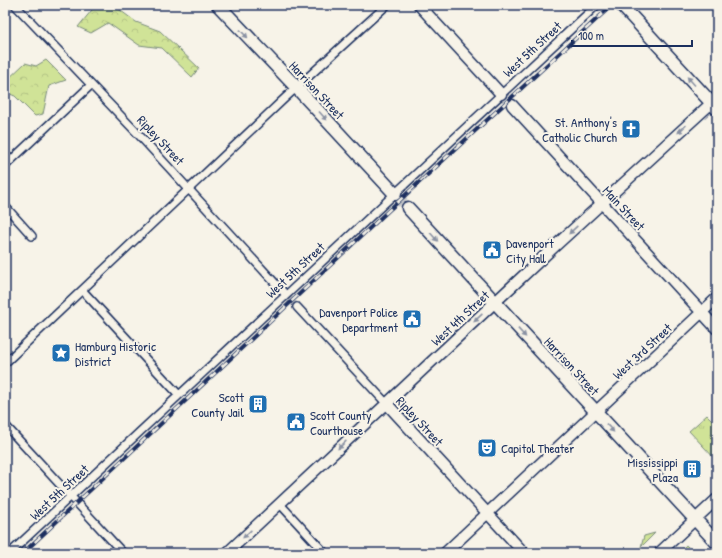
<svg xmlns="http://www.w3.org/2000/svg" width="722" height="558" font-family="'Patrick Hand',sans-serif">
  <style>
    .forest { fill: url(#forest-crowns); stroke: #76897a }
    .park { fill: url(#park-tufts); stroke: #76897a }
    .garden { fill: #d0e397; stroke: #76897a }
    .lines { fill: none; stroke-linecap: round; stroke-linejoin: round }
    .street-tunnel { stroke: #cbcccc; stroke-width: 7; stroke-dasharray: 7 3.5; stroke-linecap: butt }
    .secondary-tunnel { stroke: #cbcccc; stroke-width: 10; stroke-dasharray: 10 5; stroke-linecap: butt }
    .highway-tunnel { stroke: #cbcccc; stroke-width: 12; stroke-dasharray: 12 6; stroke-linecap: butt }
    .street-casing { stroke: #1b2f5e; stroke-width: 10 }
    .secondary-casing { stroke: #1b2f5e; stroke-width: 13 }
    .highway-casing { stroke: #1b2f5e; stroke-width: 15 }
    .street { stroke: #f7f3e8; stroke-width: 7 }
    .secondary { stroke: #f7f3e8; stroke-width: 10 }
    .highway { stroke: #f7f3e8; stroke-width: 12 }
    .rail-casing { stroke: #1b2f5e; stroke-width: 4 }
    .rail { stroke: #f7f3e8; stroke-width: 2.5; stroke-dasharray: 8; stroke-linecap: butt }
    .oneway { fill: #8991a3 }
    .labels { text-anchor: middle; stroke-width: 4; stroke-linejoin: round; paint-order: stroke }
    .street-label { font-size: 13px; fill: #1b2f5e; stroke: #f7f3e8 }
    .poi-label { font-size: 13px; fill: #1b2f5e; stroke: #f7f3e8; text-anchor: end }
  </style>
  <defs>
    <pattern id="forest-crowns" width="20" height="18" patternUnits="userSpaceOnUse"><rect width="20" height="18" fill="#d0e397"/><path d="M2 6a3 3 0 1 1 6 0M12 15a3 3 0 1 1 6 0" fill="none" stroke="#b2c385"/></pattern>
    <pattern id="park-tufts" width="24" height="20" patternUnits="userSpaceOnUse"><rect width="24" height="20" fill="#d0e397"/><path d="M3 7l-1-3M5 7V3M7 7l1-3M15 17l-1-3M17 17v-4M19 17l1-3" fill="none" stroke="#b2c385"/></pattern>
  </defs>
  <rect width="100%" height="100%" fill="#f7f3e8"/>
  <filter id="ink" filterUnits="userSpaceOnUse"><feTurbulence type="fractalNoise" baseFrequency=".025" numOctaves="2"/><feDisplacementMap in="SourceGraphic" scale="8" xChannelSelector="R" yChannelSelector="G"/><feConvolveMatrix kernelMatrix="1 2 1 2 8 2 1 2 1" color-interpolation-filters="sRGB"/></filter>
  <g filter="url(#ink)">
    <path class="forest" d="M96,5H113L136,22L160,31L199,68L192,77L162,48L139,45L108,23L91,33L78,27Z
      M46,60L66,80L49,86L43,114L35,116L15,96L5,92V82L25,63L36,66Z"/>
    <path class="park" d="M707,415L717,425V461L689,431Z"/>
    <path class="garden" d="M655,533L641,547L644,536Z
      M686,545L694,553H678Z"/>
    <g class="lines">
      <path class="street-tunnel" d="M286,295L297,307"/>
      <path class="secondary-tunnel" d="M501,94L512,105"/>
      <path class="highway-tunnel" d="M395,194L408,208"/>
      <defs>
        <path id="street" d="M15,5L139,135L286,295
          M5,166L91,85
          M5,206L32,236
          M83,291L179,395
          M297,307L387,404
          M5,363L285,98L387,5
          M5,425L123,553
          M280,504L325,553
          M10,553L597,5"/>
        <path id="secondary" d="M419,5L501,94
          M512,105L717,329
          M387,404L524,553
          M227,553L554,247L717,98
          M445,553L717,298
          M659,553L717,499"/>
        <path id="highway" d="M218,5L297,88L395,194
          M624,8L717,109
          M408,208L717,543"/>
      </defs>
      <use href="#street" class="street-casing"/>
      <use href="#secondary" class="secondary-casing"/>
      <use href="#highway" class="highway-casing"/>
      <use href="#street" class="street"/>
      <use href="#secondary" class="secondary"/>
      <use href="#highway" class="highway"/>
      <defs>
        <path id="rail" d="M23,553L388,211L612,5"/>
      </defs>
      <use href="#rail" class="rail-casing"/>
      <use href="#rail" class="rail"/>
    </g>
    <defs><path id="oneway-solid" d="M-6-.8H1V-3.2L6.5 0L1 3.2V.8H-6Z"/></defs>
    <g class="oneway">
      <use href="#oneway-solid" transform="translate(244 34) rotate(47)"/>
      <use href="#oneway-solid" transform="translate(691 81) rotate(-132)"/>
      <use href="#oneway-solid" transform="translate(323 116) rotate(48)"/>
      <use href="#oneway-solid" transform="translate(682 129) rotate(137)"/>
      <use href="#oneway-solid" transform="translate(573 230) rotate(137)"/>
      <use href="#oneway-solid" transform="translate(434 237) rotate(48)"/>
      <use href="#oneway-solid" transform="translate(478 318) rotate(137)"/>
      <use href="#oneway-solid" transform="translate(522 333) rotate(47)"/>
      <use href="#oneway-solid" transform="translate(610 428) rotate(47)"/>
      <use href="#oneway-solid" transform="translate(342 445) rotate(137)"/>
      <use href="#oneway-solid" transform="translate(247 534) rotate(137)"/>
    </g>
  </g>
  <defs>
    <symbol id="church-square" viewBox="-11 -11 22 22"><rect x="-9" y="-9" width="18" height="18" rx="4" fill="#1f6fb2" stroke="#f7f3e8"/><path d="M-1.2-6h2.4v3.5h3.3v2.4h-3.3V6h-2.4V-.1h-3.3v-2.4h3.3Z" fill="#fff"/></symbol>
    <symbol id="civic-square" viewBox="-11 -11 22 22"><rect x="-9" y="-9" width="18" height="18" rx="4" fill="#1f6fb2" stroke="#f7f3e8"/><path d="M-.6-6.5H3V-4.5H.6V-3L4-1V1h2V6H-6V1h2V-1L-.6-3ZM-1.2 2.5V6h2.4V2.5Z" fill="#fff"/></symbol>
    <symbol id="sight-square" viewBox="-11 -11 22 22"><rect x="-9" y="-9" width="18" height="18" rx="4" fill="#1f6fb2" stroke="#f7f3e8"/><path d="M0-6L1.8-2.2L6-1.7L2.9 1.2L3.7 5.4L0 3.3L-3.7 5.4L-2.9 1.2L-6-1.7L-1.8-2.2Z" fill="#fff"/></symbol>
    <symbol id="building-square" viewBox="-11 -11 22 22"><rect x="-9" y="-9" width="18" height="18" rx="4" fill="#1f6fb2" stroke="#f7f3e8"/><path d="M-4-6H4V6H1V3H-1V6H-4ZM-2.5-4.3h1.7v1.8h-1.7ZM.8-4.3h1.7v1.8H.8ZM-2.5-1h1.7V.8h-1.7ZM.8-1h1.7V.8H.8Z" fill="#fff"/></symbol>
    <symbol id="theatre-square" viewBox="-11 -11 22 22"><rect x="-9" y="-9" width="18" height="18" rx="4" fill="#1f6fb2" stroke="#f7f3e8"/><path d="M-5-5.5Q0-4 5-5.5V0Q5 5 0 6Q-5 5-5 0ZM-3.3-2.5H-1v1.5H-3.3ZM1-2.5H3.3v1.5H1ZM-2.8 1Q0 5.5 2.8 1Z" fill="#fff"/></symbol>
  </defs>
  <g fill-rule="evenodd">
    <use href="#church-square" x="620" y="118" width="22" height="22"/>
    <use href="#civic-square" x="481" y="239" width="22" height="22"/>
    <use href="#civic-square" x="401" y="308" width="22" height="22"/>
    <use href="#sight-square" x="50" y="342" width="22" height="22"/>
    <use href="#building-square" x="247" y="393" width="22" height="22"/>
    <use href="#civic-square" x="285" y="411" width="22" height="22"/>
    <use href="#theatre-square" x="476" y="437" width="22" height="22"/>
    <use href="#building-square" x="681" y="458" width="22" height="22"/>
  </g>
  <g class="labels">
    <g class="street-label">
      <text transform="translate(532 49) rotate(-43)" y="5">West 5th Street</text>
      <text transform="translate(317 90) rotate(47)" y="5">Harrison Street</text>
      <text transform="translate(161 140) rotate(47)" y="5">Ripley Street</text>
      <text transform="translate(624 208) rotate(47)" y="5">Main Street</text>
      <text transform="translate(295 270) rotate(-43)" y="5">West 5th Street</text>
      <text transform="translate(460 318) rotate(-43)" y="5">West 4th Street</text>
      <text transform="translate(642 351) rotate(-43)" y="5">West 3rd Street</text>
      <text transform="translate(572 366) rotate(47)" y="5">Harrison Street</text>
      <text transform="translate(420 421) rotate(47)" y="5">Ripley Street</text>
      <text transform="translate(59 492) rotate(-43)" y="5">West 5th Street</text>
    </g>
    <g class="poi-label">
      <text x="617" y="127">St. Anthony's<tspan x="617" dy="15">Catholic Church</tspan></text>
      <text x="506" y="248" text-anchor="start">Davenport<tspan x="506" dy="15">City Hall</tspan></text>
      <text x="398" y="317">Davenport Police<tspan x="398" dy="15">Department</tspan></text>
      <text x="75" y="351" text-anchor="start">Hamburg Historic<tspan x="75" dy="15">District</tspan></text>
      <text x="244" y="402">Scott<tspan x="244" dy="15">County Jail</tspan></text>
      <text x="310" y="420" text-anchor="start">Scott County<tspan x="310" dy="15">Courthouse</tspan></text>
      <text x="501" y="453" text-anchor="start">Capitol Theater</text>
      <text x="678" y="467">Mississippi<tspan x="678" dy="15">Plaza</tspan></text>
    </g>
  </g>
  <rect width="722" height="558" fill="none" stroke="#f7f3e8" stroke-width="20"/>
  <rect x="10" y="10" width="702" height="538" fill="none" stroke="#1b2f5e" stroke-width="1.5" filter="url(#ink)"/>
  <path d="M572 40v6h120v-6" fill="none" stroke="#1b2f5e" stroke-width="2"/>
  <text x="578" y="40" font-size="12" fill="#1b2f5e" stroke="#f7f3e8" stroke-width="3" paint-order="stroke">100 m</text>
</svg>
